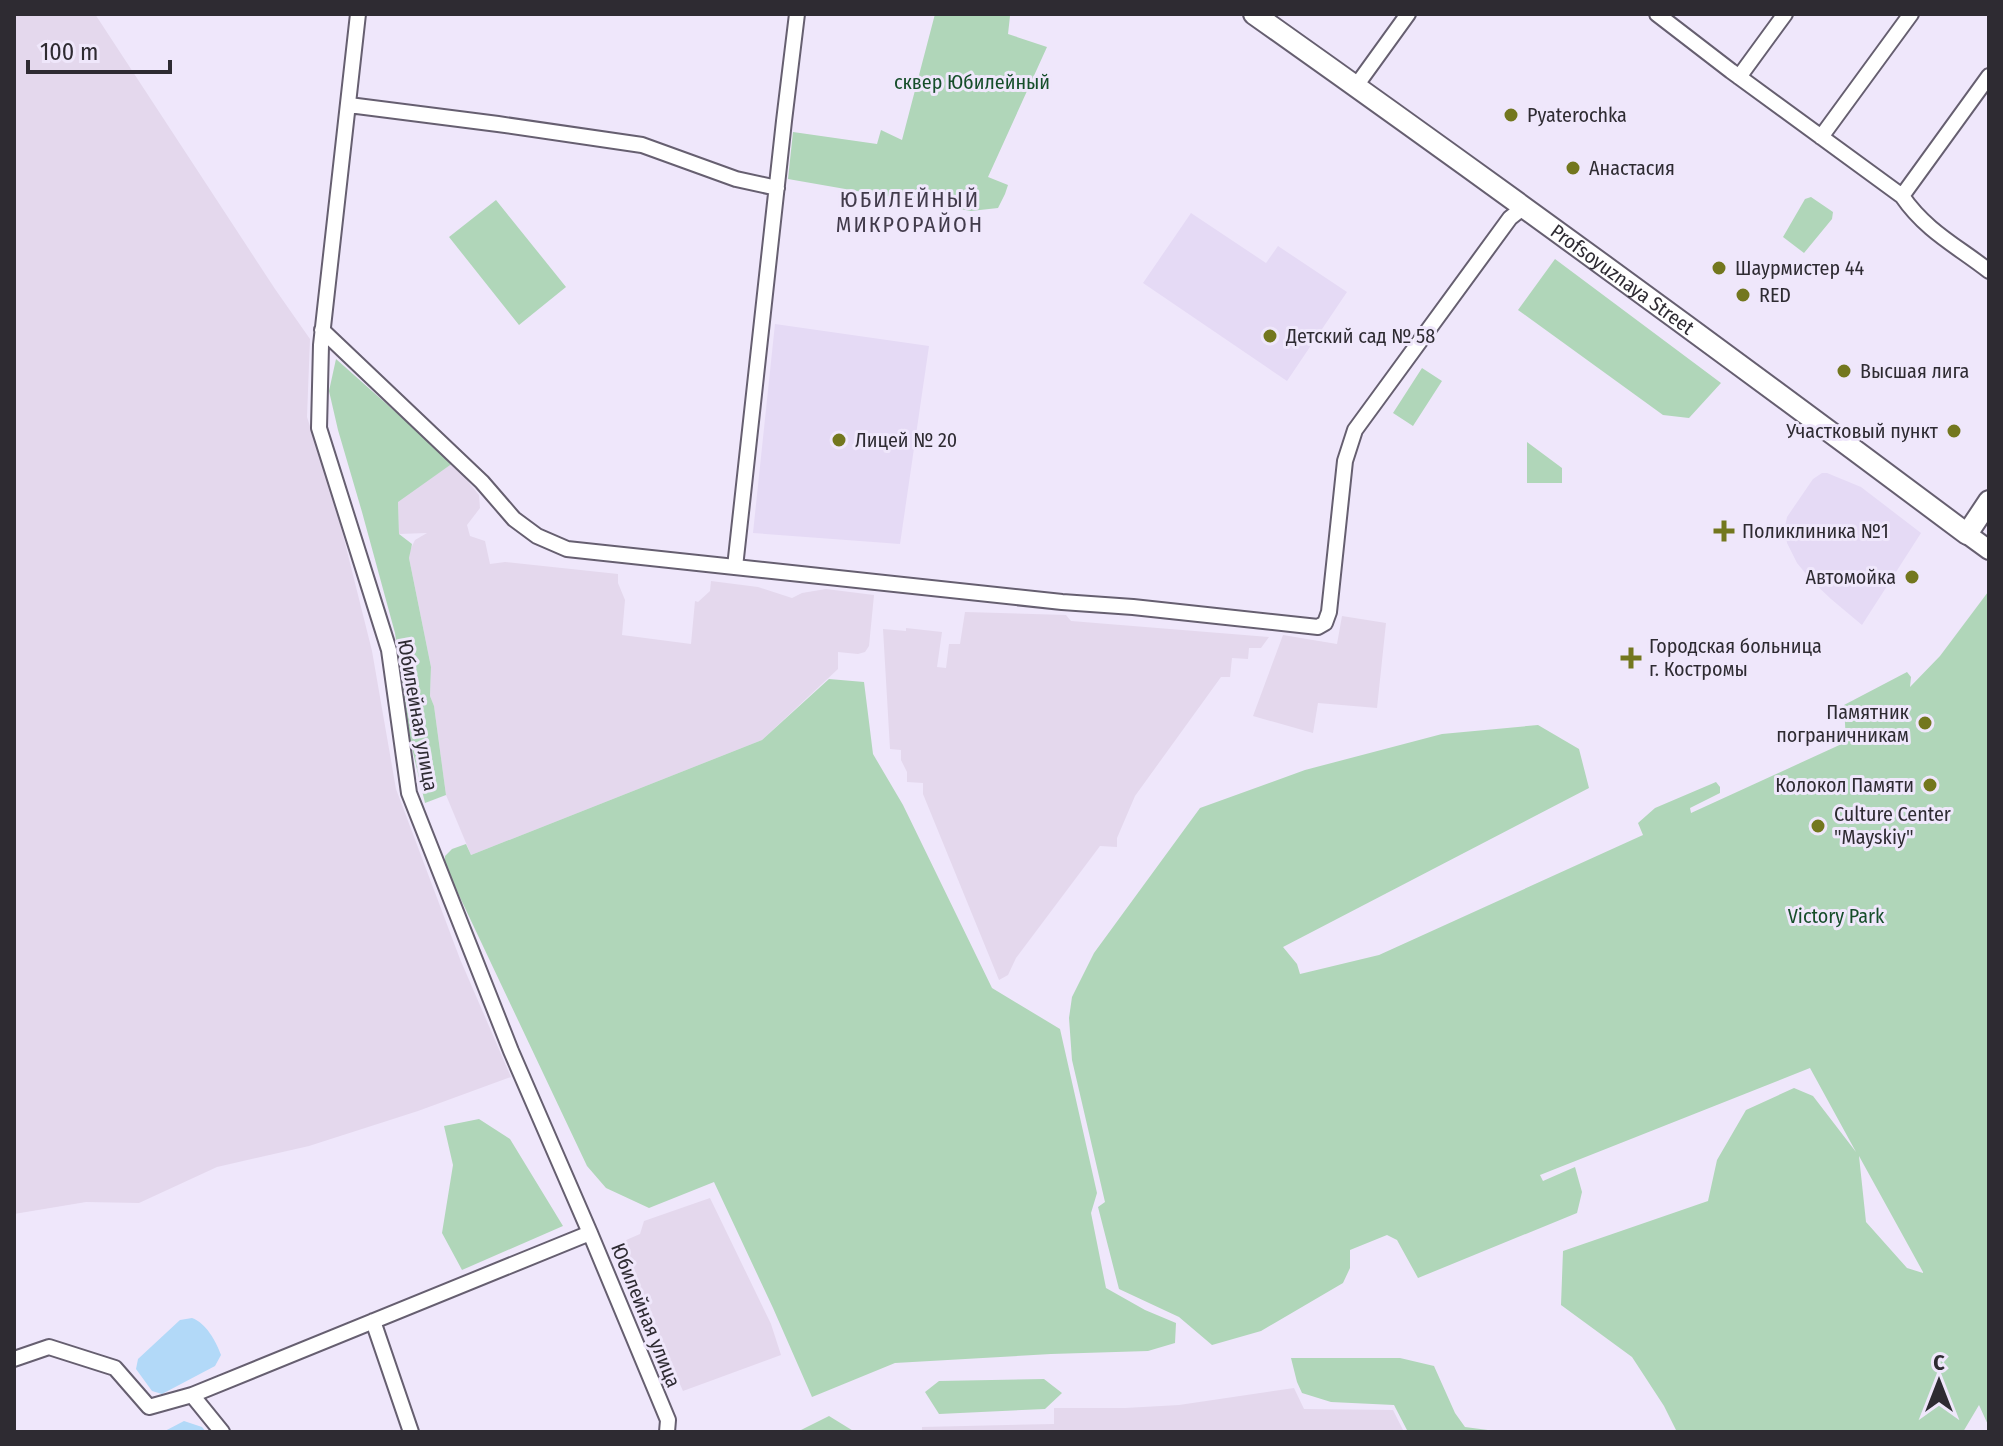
<svg xmlns="http://www.w3.org/2000/svg" width="2003" height="1446" font-family="'Fira Sans Condensed',sans-serif">
  <style>
    .built { fill: #e5daf5 }
    .industrial { fill: #e4d8ed }
    .green { fill: #b0d6b9; fill-rule: evenodd }
    .water { fill: #b2d9f8 }
    .lines { fill: none; stroke-linecap: round; stroke-linejoin: round }
    .minor-casing { stroke: #665f70; stroke-width: 18 }
    .major-casing { stroke: #665f70; stroke-width: 22 }
    .highway-casing { stroke: #665f70; stroke-width: 24 }
    .minor { stroke: #fff; stroke-width: 14 }
    .major { stroke: #fff; stroke-width: 18 }
    .highway { stroke: #fff; stroke-width: 20 }
    .poi-dot { fill: #73771e; stroke: #efe7fb; stroke-width: 3 }
    .labels { text-anchor: middle; stroke-width: 6; stroke-linejoin: round; paint-order: stroke }
    .park-label { font-size: 20px; fill: #164e2a; stroke: #efe7fb }
    .poi-label { font-size: 20px; fill: #2e2b32; stroke: #efe7fb; text-anchor: start }
    .street-label { font-size: 20px; fill: #2e2b32; stroke: #efe7fb }
    .neighbourhood-label { font-size: 22px; letter-spacing: 2px; fill: #423b4b; stroke: #efe7fb }
  </style>
  <rect width="100%" height="100%" fill="#efe7fb"/>
  <path class="built" d="M1191,213L1266,263L1278,246L1347,292L1287,381L1143,283Z
    M775,324L929,346L900,544L753,533Z
    M1822,473H1827L1861,487L1921,533L1862,625L1831,599L1811,580L1797,563L1787,543L1785,527L1787,517L1813,479Z"/>
  <path class="industrial" d="M14,14H95L275,289L310,339L307,417L334,499L372,651L396,789L460,959L511,1077L418,1111L309,1146L217,1167L139,1203L86,1202L14,1214Z
    M453,463L479,495L480,508L467,525L470,536L485,541L490,564L505,562L618,574V583L625,600L622,635L691,644L695,601L698,602L710,591L711,581L758,587L792,598L802,593L826,589L874,595L869,646L865,652L858,654L838,652V669L762,740L471,855L446,795L434,706L430,696L431,667L409,558L410,550L415,540L427,533L399,534L398,501Z
    M965,612L1066,615L1071,621L1269,637L1261,648H1249L1248,659L1232,658L1230,677H1221L1135,796L1117,838V847L1100,846L1016,958L1008,975L999,980L923,794V783L907,782V772L901,760V750L890,749L883,629L906,631V628L942,632L937,667L946,668L949,644H960Z
    M1342,616L1386,623L1377,708L1318,703L1313,733L1253,716L1283,635L1337,644Z
    M710,1198L771,1324L781,1355L683,1391L617,1244L640,1234L644,1221Z
    M1294,1388L1304,1409L1393,1410L1404,1432H922V1427L1054,1424V1408H1125L1179,1405Z"/>
  <path class="green" d="M935,14H1003L1010,16L1008,34L1047,47L988,177L1008,185L1005,194L998,208L971,211L788,179L793,132L877,144L881,130L902,140Z
    M1811,197L1833,212L1832,219L1804,253L1783,237L1805,199Z
    M496,200L566,287L519,325L449,237Z
    M1555,259L1721,383L1689,418L1663,415L1518,310Z
    M336,359L453,463L398,502L399,534L412,544L409,558L431,667L430,696L434,706L446,795L425,803L410,740L395,633L362,512L338,430L329,391Z
    M1422,368L1442,381L1413,426L1393,413Z
    M1527,442L1562,468V483H1527Z
    M1988,592L1989,1427L1979,1405L1963,1432H1682L1676,1430L1664,1406L1632,1357L1561,1305L1563,1251L1708,1201L1717,1160L1746,1110L1794,1088L1813,1096L1856,1152L1810,1068L1540,1175L1543,1181L1575,1167L1582,1192L1577,1213L1418,1278L1397,1240L1387,1235L1350,1250V1268L1343,1283L1261,1331L1212,1345L1179,1317L1119,1289L1098,1207L1105,1202L1072,1060L1069,1018L1072,997L1094,953L1200,808L1305,770L1442,734L1538,725L1579,749L1589,788L1283,947L1297,964L1300,974L1379,955L1643,835L1638,823L1655,808L1716,782L1720,787V793L1690,808L1691,813L1846,742L1844,705L1907,672L1911,677L1910,687L1940,656ZM1859,1156L1923,1272V1273L1907,1268L1866,1222Z
    M829,679L864,682L873,754L903,805L992,988L1060,1029L1097,1193L1091,1213L1106,1288L1145,1310L1176,1323L1175,1343L1148,1351L1051,1354L895,1363L812,1397L773,1308L714,1182L649,1208L606,1188L587,1166L448,872L445,863V856L452,849L466,844L471,855L762,740Z
    M479,1119L510,1139L563,1226L462,1270L442,1233L453,1165L444,1126Z
    M1291,1358H1400L1434,1366L1455,1413L1465,1427L1503,1432H1408L1394,1405L1331,1402L1302,1393L1297,1382Z
    M1044,1379L1062,1393L1045,1409L939,1414L925,1392L939,1381Z
    M829,1416L855,1432H797Z"/>
  <path class="water" d="M192,1318C206,1323 216,1341 221,1355L215,1366L162,1394L152,1391L136,1369L138,1359L180,1320Z
    M184,1421L202,1427L206,1432H163Z"/>
  <g class="lines">
    <defs>
      <path id="minor" d="M358,14L321,345L319,428L389,650L409,793L511,1051L590,1233L668,1420L667,1432
        M1657,14L1731,71L1902,196C1926,231 1957,246 1989,271
        M1739,77L1785,14
        M1356,86L1408,14
        M349,105L498,124L642,145L736,179L777,188
        M1821,137L1911,14
        M1902,196L1989,76
        M322,330L482,482L514,519L537,536L567,549L1062,602L1133,607L1318,627L1325,623L1329,612L1345,461L1355,430L1510,218L1524,207
        M735,567L784,121L797,14
        M373,1321L411,1432
        M14,1359L49,1347L115,1368L149,1407L192,1395L590,1233
        M192,1395L222,1432"/>
      <path id="major" d="M1967,534L1989,550"/>
      <g id="highway">
        <path id="s1" d="M1254,14C1494,184 1732,358 1967,534L1989,501"/>
      </g>
    </defs>
    <use href="#minor" class="minor-casing"/>
    <use href="#major" class="major-casing"/>
    <use href="#highway" class="highway-casing"/>
    <use href="#minor" class="minor"/>
    <use href="#major" class="major"/>
    <use href="#highway" class="highway"/>
  </g>
  <g class="poi-dot">
    <circle cx="1511" cy="115" r="8"/>
    <circle cx="1573" cy="168" r="8"/>
    <circle cx="1719" cy="268" r="8"/>
    <circle cx="1743" cy="295" r="8"/>
    <circle cx="1270" cy="336" r="8"/>
    <circle cx="1844" cy="371" r="8"/>
    <circle cx="1954" cy="431" r="8"/>
    <circle cx="839" cy="440" r="8"/>
    <path d="M1720 519h8v8h8v8h-8v8h-8v-8h-8v-8h8z"/>
    <circle cx="1912" cy="577" r="8"/>
    <path d="M1627 646h8v8h8v8h-8v8h-8v-8h-8v-8h8z"/>
    <circle cx="1925" cy="723" r="8"/>
    <circle cx="1930" cy="785" r="8"/>
    <circle cx="1818" cy="826" r="8"/>
  </g>
  <g class="labels">
    <g class="park-label">
      <text x="972" y="89">сквер Юбилейный</text>
      <text x="1836" y="923">Victory Park</text>
    </g>
    <g class="poi-label">
      <text x="1527" y="122">Pyaterochka</text>
      <text x="1589" y="175">Анастасия</text>
      <text x="1735" y="275">Шаурмистер 44</text>
      <text x="1759" y="302">RED</text>
      <text x="1286" y="343">Детский сад № 58</text>
      <text x="1860" y="378">Высшая лига</text>
      <text x="1938" y="438" text-anchor="end">Участковый пункт</text>
      <text x="855" y="447">Лицей № 20</text>
      <text x="1742" y="538">Поликлиника №1</text>
      <text x="1896" y="584" text-anchor="end">Автомойка</text>
      <text x="1649" y="653">Городская больница<tspan x="1649" dy="23">г. Костромы</tspan></text>
      <text x="1909" y="719" text-anchor="end">Памятник<tspan x="1909" dy="23">пограничникам</tspan></text>
      <text x="1914" y="792" text-anchor="end">Колокол Памяти</text>
      <text x="1834" y="821">Culture Center<tspan x="1834" dy="23">"Mayskiy"</tspan></text>
    </g>
    <g class="street-label">
      <text dy="7" stroke="none"><textPath href="#s1" startOffset="454">Profsoyuznaya Street</textPath></text>
      <text transform="translate(418 715) rotate(80)" y="7">Юбилейная улица</text>
      <text transform="translate(646 1315) rotate(68)" y="7">Юбилейная улица</text>
    </g>
    <g class="neighbourhood-label">
      <text x="910" y="207">ЮБИЛЕЙНЫЙ<tspan x="910" dy="25">МИКРОРАЙОН</tspan></text>
    </g>
  </g>
  <rect width="2003" height="1446" fill="none" stroke="#2e2b32" stroke-width="32"/>
  <g transform="translate(1939 1382)" stroke="#efe7fb" stroke-width="6" paint-order="stroke">
  <path d="M0-6L14 30L0 20L-14 30Z" fill="#2e2b32"/>
  <text y="-12" font-size="22" font-weight="bold" text-anchor="middle" fill="#2e2b32">С</text>
  </g>
  <path d="M28 60v12h142v-12" fill="none" stroke="#2e2b32" stroke-width="4"/>
  <text x="40" y="60" font-size="24" fill="#2e2b32" stroke="#efe7fb" stroke-width="6" paint-order="stroke">100 m</text>
</svg>
